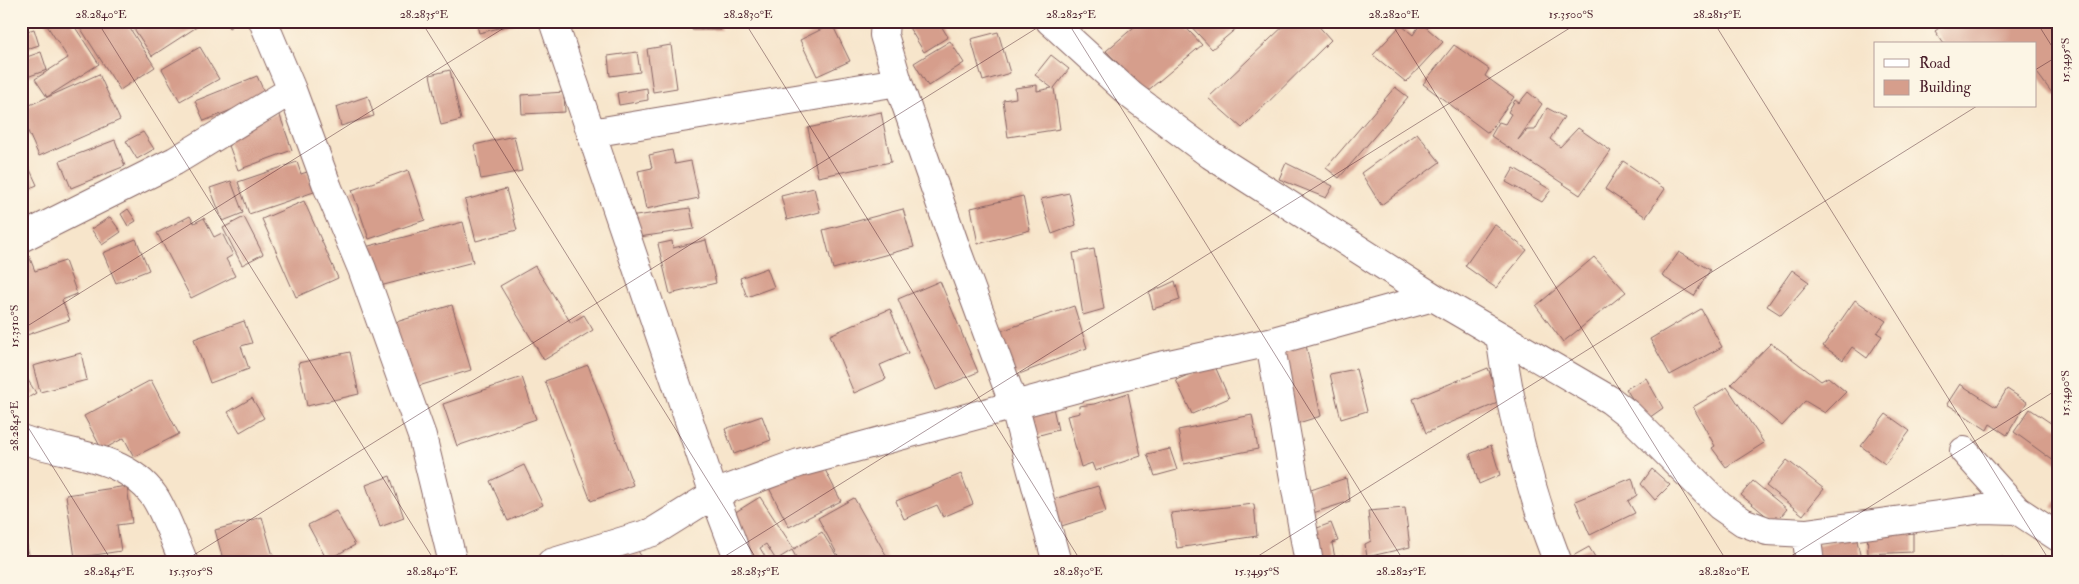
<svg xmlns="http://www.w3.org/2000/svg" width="2079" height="584" font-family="'IM FELL Double Pica',serif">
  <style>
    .building { fill: #d69e8c }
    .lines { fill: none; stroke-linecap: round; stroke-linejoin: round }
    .minor-casing { stroke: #876463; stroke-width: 30 }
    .minor { stroke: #fff; stroke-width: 28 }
    .ticks { fill: none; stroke: #4a1f2b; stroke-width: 1; stroke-opacity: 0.45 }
    .neatline { fill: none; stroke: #4a1f2b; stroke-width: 2 }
    .ticks-label { font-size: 12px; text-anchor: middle; fill: #4a1f2b }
  </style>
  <rect width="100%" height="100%" fill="#fcf5e5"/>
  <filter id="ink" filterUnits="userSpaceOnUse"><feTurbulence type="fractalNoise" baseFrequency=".02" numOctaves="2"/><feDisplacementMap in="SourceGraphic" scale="10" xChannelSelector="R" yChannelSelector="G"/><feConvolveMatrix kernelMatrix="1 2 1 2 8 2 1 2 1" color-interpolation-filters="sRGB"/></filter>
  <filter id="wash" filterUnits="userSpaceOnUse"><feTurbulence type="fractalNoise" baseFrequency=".0096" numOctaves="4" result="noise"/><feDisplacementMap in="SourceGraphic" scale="20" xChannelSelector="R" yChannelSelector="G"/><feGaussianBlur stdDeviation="1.12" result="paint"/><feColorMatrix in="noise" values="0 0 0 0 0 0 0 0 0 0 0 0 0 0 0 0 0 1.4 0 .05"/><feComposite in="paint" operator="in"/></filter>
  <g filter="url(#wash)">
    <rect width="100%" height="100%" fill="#f7e5cb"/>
    <g id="blocks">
      <path class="building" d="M44,21H71L99,64L47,97L35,79L68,58Z
        M76,21H125L155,67L120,90Z
        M129,21H206L152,56Z
        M224,21H240L229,28Z
        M476,21H514L515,24L479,33Z
        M692,21H721V30H692Z
        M749,21H772V22L750,27Z
        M905,21H938L948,37L924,52Z
        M1141,21H1180L1202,45L1146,92L1106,51Z
        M1186,21H1245L1212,49Z
        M1289,21H1314L1331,40L1242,128L1208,98Z
        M1949,21H2058V95L2055,97L2035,70V44H1944L1935,31Z
        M1421,23L1443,42L1406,82L1373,55L1401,25L1413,35Z
        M832,24L850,61L817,76L800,40Z
        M34,29L39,45L21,51V33Z
        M998,32L1010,73L983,81L971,39Z
        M950,41L964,63L928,86L914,63Z
        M671,45L677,88L653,92L647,49Z
        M1454,45L1489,69L1485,76L1514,97L1488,133L1423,84Z
        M200,47L219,79L180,101L162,69Z
        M41,52L47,70L21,79V59Z
        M637,52L640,72L610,76L608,56Z
        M1051,55L1069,69L1054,88L1060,129L1008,137L1003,100L1016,98L1015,88L1037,85V91L1052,88L1035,75Z
        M450,70L461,120L441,125L430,75Z
        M99,74L120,120L39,156L21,116V109Z
        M257,76L266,96L204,121L195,101Z
        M1395,87L1408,97L1339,178L1326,168Z
        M647,88L648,100L619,105L617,93Z
        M564,92L565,112L522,114L521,95Z
        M1528,92L1542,104L1518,140L1527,130H1535L1547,108L1564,117L1550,139L1560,147L1578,128L1611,151L1580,195L1491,136L1499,122L1505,124L1511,114L1508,112L1515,100L1519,103Z
        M368,96L374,116L341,126L336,107Z
        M881,112L891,162L818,177L808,128Z
        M279,113L292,150L238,170L224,132Z
        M143,132L154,149L137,159L126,141Z
        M1417,133L1440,162L1381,205L1361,173Z
        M514,136L522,171L481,179L474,145Z
        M115,140L125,166L71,188L60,161Z
        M21,150L37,185L21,192Z
        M672,150L675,164L691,161L699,198L646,209L638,171L652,168L649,155Z
        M1623,161L1665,189L1646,217L1605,189Z
        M297,162L301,174L307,172L314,192L249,214L238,182Z
        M1286,163L1333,186L1326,198L1279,179Z
        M1514,168L1551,190L1542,202L1506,182Z
        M408,170L425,220L369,239L352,190Z
        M231,181L243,213L223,221L210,188Z
        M814,188L820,212L787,220L781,196Z
        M506,189L517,230L476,241L465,200Z
        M1069,193L1076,225L1052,234L1041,199Z
        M1023,196L1030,230L978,244L971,208Z
        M304,201L338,278L296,297L262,219Z
        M690,208L694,229L632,238L629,217Z
        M128,209L136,221L128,226L121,214Z
        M903,209L914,247L833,269L823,230Z
        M190,216L194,223L204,218L214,237L222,233L233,255L226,259L235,276L191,298L157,233Z
        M110,217L121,232L102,245L91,229Z
        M244,217L263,254L242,265L223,228Z
        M463,222L473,262L376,287L365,247Z
        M1494,224L1527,250L1496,288L1465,266Z
        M136,239L149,270L116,283L103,253Z
        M706,240L716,283L670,294L658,244L672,241L673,248Z
        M1094,249L1104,309L1083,315L1073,253Z
        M1679,252L1710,270L1694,296L1662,276Z
        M29,256L35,271L65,261L77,294L62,300L70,320L21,337V259Z
        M1594,257L1626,292L1563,342L1536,306Z
        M535,266L571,323L584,315L593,330L544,360L500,286Z
        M767,268L774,287L747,297L740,278Z
        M1792,270L1809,282L1781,315L1767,306Z
        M940,281L978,372L936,390L898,299Z
        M1175,281L1180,300L1153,309L1149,293Z
        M1855,300L1886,321L1877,333L1882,336L1867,358L1852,347L1843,360L1823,346Z
        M452,305L471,370L412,388L393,323Z
        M1074,306L1087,348L1006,379L992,334Z
        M890,309L908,353L880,365L886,379L854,393L830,335Z
        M1701,309L1722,347L1670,375L1650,339Z
        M244,321L252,343L241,346L249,369L210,383L194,339Z
        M1771,343L1821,381L1828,377L1846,392L1825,413L1805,401L1782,426L1731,384Z
        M1306,345L1321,416L1295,424L1280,352Z
        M350,352L359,394L307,406L298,363Z
        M81,353L87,380L40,392L33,366Z
        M1214,364L1229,398L1192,414L1176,380Z
        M588,365L633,485L591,501L545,381Z
        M1488,368L1500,402L1426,433L1413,399Z
        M21,369L36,393L21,402Z
        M1356,369L1367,411L1341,419L1330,374Z
        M522,377L536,419L457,446L443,404Z
        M1646,378L1663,408L1646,420L1626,389Z
        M151,380L179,434L134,457L124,438L102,450L84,416Z
        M1960,384L1996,407L2007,389L2027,402L2007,435L1990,424L1987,430L1947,404Z
        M1727,387L1764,443L1726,467L1712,448L1715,446L1693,407Z
        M1128,393L1141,456L1095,471L1092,463L1081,467L1067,416L1080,413L1079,406L1094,404Z
        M252,398L264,418L240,432L228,412Z
        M1052,403L1058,430L1036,436L1029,410Z
        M2030,409L2058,428V464L2014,432Z
        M1886,414L1910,431L1885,464L1861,446Z
        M1252,415L1258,449L1184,464L1178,430Z
        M762,416L771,440L734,454L725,429Z
        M1491,445L1500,475L1479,484L1470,454Z
        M1170,449L1177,470L1155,476L1147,454Z
        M820,460L841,501L789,527L768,486Z
        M1787,460L1824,489L1803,515L1766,486Z
        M524,465L543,505L508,521L490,481Z
        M1652,469L1670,485L1655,500L1641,484Z
        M961,474L973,504L943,517L937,505L904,519L896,501Z
        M390,476L404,518L380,527L366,485Z
        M1346,478L1350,501L1313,513L1308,491Z
        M1632,478L1637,495L1628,501L1635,513L1590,535L1575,501Z
        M1753,481L1787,509L1775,523L1741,495Z
        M127,486L132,523L117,525L121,551L75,558L66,495Z
        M1098,486L1106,512L1052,529L1044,502Z
        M760,497L794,549L822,532L841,563H799L792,550L776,560L766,544L760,548L769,563H747L721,521Z
        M854,498L890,562L888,563H842L818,518Z
        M2058,498V511L2052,507Z
        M1254,504L1257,536L1177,548L1171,513Z
        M1405,508L1410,547L1367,557L1365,544L1371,541L1368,511Z
        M336,511L355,545L327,560L308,525Z
        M262,517L275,563H224L215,530Z
        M1331,523L1338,541L1332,543L1335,558L1343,555L1344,563H1317L1309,531Z
        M21,524H22L31,563H21Z
        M1913,525V552L1868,554L1867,527Z
        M1856,536L1861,559L1843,563H1820L1816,545Z
        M633,542L645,563H597Z
        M1589,547L1598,562L1606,559L1607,563H1575L1571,557Z
        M2003,557L2005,563H1986V562Z
        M1436,560V563H1424V562Z"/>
    </g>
  </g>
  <g filter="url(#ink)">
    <use href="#blocks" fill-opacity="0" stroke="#876463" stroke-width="1"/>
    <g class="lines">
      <defs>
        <path id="minor" d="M263,21L292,90L328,188L362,269L422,436L453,563
          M553,21L714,494L740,563
          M885,21L884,35L898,82L957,251L1014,405L1057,563
          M1050,21L1132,96L1211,155L1433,297L1610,400L1628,414L1720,506L1743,522L1767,531L1806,533L1983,509L2017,510
          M591,133L898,82
          M21,238L175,161L292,90
          M1500,336C1511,414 1529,489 1558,563
          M1270,342L1309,563
          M21,439C65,455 125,454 154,496C165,512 176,544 184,563
          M1964,451L2017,510L2058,537
          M1806,533L1810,563
          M551,563L653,532L714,494L799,463L1156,367L1270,342L1433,297"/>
      </defs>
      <use href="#minor" class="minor-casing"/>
      <use href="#minor" class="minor"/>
    </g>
  </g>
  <path class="ticks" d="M97,21L436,563M421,21L759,563M744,21L1082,563M1067,21L1405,563M1390,21L1728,563M1713,21L2051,563M2036,21L2058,56M2035,70L2058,56M21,330L515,21M21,416L113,563M181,563L1048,21M714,563L1581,21M1247,563L1977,106M1780,563L2058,389"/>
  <rect width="2079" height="584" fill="none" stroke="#fcf5e5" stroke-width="55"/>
  <rect x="1874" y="42" width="162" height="65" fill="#fcf5e5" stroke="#b59f9b"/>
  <rect x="1884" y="59" width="25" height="8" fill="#ffffff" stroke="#b59f9b"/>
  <text x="1919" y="68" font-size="15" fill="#4a1f2b">Road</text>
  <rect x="1884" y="80" width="25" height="15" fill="#d69e8c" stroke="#b59f9b"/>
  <text x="1919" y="92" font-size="15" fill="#4a1f2b">Building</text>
  <rect x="28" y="28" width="2024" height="528" class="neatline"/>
  <g class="ticks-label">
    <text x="101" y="18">28.2840°E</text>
    <text x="424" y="18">28.2835°E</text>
    <text x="748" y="18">28.2830°E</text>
    <text x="1071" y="18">28.2825°E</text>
    <text x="1394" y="18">28.2820°E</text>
    <text x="1571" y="18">15.3500°S</text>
    <text x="1717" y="18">28.2815°E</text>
    <text transform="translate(2065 60) rotate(-90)" y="4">15.3495°S</text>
    <text transform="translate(14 326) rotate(-90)" y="4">15.3510°S</text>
    <text transform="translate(2065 393) rotate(-90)" y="4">15.3490°S</text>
    <text transform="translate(14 426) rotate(-90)" y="4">28.2845°E</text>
    <text x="109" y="575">28.2845°E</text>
    <text x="191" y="575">15.3505°S</text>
    <text x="432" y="575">28.2840°E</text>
    <text x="755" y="575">28.2835°E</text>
    <text x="1078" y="575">28.2830°E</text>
    <text x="1257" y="575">15.3495°S</text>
    <text x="1401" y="575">28.2825°E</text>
    <text x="1724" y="575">28.2820°E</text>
  </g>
</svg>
